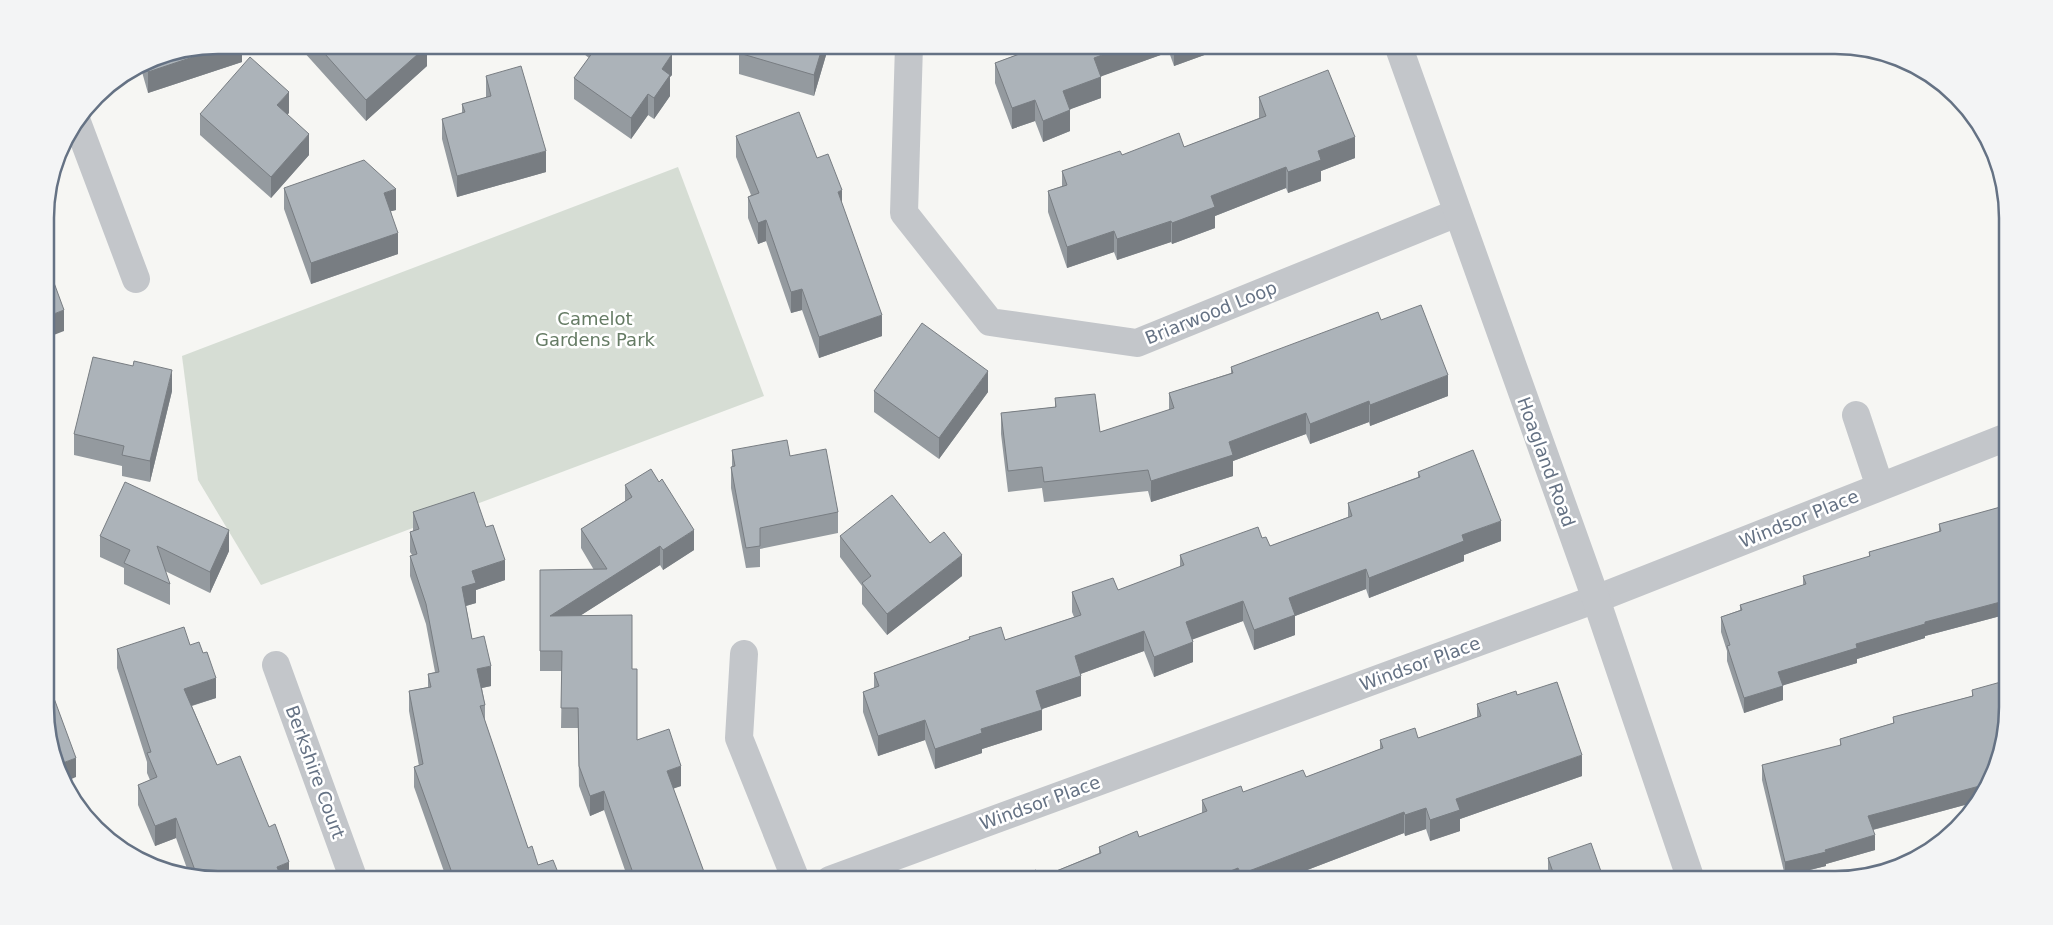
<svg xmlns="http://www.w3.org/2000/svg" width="2053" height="925" font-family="'DejaVu Sans',sans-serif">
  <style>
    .green { fill: #d6ddd4 }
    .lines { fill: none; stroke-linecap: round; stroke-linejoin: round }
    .minor { stroke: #c3c6ca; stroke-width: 28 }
    .tertiary { stroke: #c3c6ca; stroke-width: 28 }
    .wall { fill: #949a9f }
    .shaded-wall { fill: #787d82 }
    .building { fill: #acb3b9; stroke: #787d82 }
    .labels { text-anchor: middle; stroke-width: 5; stroke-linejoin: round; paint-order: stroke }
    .street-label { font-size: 18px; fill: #657284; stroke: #fff }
    .park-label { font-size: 18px; fill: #657b64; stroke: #fff }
    .rim { fill: none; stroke: #657284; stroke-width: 2.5 }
  </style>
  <rect width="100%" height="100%" fill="#f6f6f3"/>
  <path class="green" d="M678,167L764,396L261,585L198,480L182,356Z"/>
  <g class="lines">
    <path class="minor" d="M909,45L904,213L990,322L1137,343L1457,213
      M77,122L136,279
      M1856,415L1880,487
      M744,654L739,738L796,880
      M276,665L354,880
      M830,880L1596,599L2007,437"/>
    <path class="tertiary" d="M1398,45L1596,599L1691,880"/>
  </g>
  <path class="wall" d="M242,45V62L148,93L140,65L152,58Z
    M303,45H426L427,66L366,121L303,51Z
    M584,45H659L672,75L670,77V96L654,119L648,115L631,139L574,99V78L589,58L584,54Z
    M829,45L814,96L739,74V53Z
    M1032,45H1232L1174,66L1169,52L1101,76V98L1070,109V131L1043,142L1035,121L1012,129L995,83V63L1034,48Z
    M486,76L546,172L457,197L442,139V119L462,113V104L486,98Z
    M1259,97L1355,158L1321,171V181L1288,193L1286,188L1215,216V228L1172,244L1171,242L1117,260L1114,252L1067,268L1048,212V191L1062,186V171L1122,155L1184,147L1259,118Z
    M289,113L287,114L309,155L271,198L200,135V114Z
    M736,136L817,158L842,204L882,336L819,358L802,310L791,313L766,241L758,244L748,218V197L751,195L736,157Z
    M284,188L396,210L391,211L398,254L311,284L284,209Z
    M1381,320L1448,396L1370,426L1369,422L1310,444L1306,434L1233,461V476L1151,502L1148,491L1044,502L1042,488L1008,492L1001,434V413L1055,407V398L1100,432L1169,410V393L1231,373V367Z
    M133,366L172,391L150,482L122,476V466L74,455V434Z
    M874,391L988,392L939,459L874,412Z
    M732,450L790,456L838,512V533L760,549V567L746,568L731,488V467H732Z
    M1418,472L1501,541L1464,555V561L1369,598L1366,589L1295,616V635L1254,650L1243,621L1192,639L1193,662L1154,677L1144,651L1080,674L1081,696L1042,709V730L982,749V753L935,769L925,740L878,756L863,712V692L874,688V673L969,640V637L1005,640L1074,617L1072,612V592L1118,590L1180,567V555L1262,538L1270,546L1348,517V503L1418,477Z
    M625,485L694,550L663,570L660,565L581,615L632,669L637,740L681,786L673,788L707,880H626L627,876L604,810L590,816L579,786L578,728H561L562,671H540V570H594L581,548V529L625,501Z
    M2007,497L2008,614L1925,636V638L1857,659V663L1783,685V700L1744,713L1727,661V651L1721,632V617L1740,610V605L1803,585V576L1869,557V552L1939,532V524L2002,507V499Z
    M413,512L486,527L505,580L476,590V603L466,606L472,639L491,686L482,688L485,705V721L528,848L538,865L561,880H447L414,787V767L419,766L409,711V691L428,687V674L435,672L426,624L410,576V556L412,555L410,552V532L413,531Z
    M100,536L229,551L210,593L165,571L170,584V605L124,584V568L100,557Z
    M840,536L930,543L962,576L887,635L862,604V586L840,557Z
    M190,645L203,653L216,698L192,706L217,765L289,880H217L189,874L176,838L155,846L138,805V785L150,780L147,773V762L117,668V649Z
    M1972,690L1995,773L1972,803L1873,830L1875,850L1826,864V866L1785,876L1762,780V765L1840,746V739L1893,723V717L1972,696Z
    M1517,695L1582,776L1460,819V831L1430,841L1426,829L1405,836L1404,833L1281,880H1008L1039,878L1099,853V847L1139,837L1202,813V800L1243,792L1306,777L1380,749V740L1418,738L1477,717V704Z
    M1548,858L1604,880L1550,877L1548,873Z"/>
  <path class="shaded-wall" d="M229,45H242V62L148,93V72Z
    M823,45H829L814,96V75Z
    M1129,45H1169V52L1094,79V58Z
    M1174,45H1232L1174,66Z
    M427,46V66L366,121V100Z
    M672,54V75L670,77V96L654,119V98L662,69Z
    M1101,77V98L1063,112V91Z
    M289,92V113L277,126V105Z
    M648,94V115L631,139V118Z
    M1035,100V121L1012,129V108Z
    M1070,110V131L1043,142V121Z
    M309,134V155L271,198V177Z
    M1355,137V158L1321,171V181L1288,193V172L1318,151Z
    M546,151V172L457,197V176Z
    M1286,167V188L1215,216V228L1172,244V223L1211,196Z
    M396,189V210L384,213V193Z
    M842,190V211L838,192Z
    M766,220V241L758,244V223Z
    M1171,221V242L1117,260V239Z
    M1114,231V252L1067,268V247Z
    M398,233V254L311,284V263Z
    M802,289V310L791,313V292Z
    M64,310V331L46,338V317Z
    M882,315V336L819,358V337Z
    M172,370V391L150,482V461Z
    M988,371V392L939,459V438Z
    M1448,375V396L1370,426V405Z
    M50,376V397L46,398V378Z
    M1369,401V422L1310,444V424Z
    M1306,413V434L1233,461V476L1151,502V481L1229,442Z
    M1501,521V541L1464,555V561L1369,598V578L1462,535Z
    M229,530V551L210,593V572Z
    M694,530V550L663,570V550Z
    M660,546V565L550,635V616Z
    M962,555V576L887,635V614Z
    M505,560V580L476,590V603L462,607V587L472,571Z
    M1366,569V589L1295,616V635L1254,650V630L1289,598Z
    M2008,600V614L1925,636V638L1857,659V663L1778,687V672L1856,644L1925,622Z
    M1243,601V621L1186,642V622Z
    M1144,631V651L1075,676V656Z
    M1193,642V662L1154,677V657Z
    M491,666V686L477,689V669Z
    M1081,676V696L1036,711V691Z
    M216,678V698L184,708V689Z
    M1783,686V700L1744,713V698Z
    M1042,710V730L982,749V753L935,769V749L981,729Z
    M925,720V740L878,756V736Z
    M1582,755V776L1460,819V831L1430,841V820L1456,799Z
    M76,758V777L67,781L60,764Z
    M681,766V786L667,791V771Z
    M1987,784L1972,803L1868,831V816Z
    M604,791V810L590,816V796Z
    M1426,808V829L1405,836V815Z
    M1404,812V833L1281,880H1241V874Z
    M176,818V838L155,846V826Z
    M1875,835V850L1826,864V866L1785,876V862Z
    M289,862V880H277V867Z
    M1238,868V880H1208Z"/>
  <path class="building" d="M217,45H229L148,72L145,62L152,58Z
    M317,45H426L427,46L366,100Z
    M598,45H659L672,54L662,69L670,75L654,98L648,94L631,118L574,78Z
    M742,45H823L814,75L739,53Z
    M1040,45H1129L1094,58L1101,77L1063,91L1070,110L1043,121L1035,100L1012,108L995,63L1041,46Z
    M250,57L289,92L277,105L309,134L271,177L200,114Z
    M521,66L546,151L457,176L442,119L465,112L462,104L491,96L486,76Z
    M1328,70L1355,137L1318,151L1321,160L1288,172L1286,167L1211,196L1215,207L1172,223L1171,221L1117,239L1114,231L1067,247L1048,191L1067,185L1062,171L1120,151L1122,155L1179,133L1184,147L1266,116L1259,97Z
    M799,112L817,158L828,154L842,190L838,192L882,315L819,337L802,289L791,292L766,220L758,223L748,197L759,193L736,136Z
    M364,160L396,189L384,193L398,233L311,263L284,188Z
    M46,261L64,310L46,317Z
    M1421,305L1448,375L1370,405L1369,401L1310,424L1306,413L1229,442L1233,455L1151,481L1148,470L1044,482L1042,467L1008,471L1001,413L1056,407L1055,398L1095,394L1100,432L1174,408L1169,393L1233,373L1231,367L1378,312L1381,320Z
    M922,323L988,371L939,438L874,391Z
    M93,357L133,366L134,361L172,370L150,461L122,455L124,446L74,434Z
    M46,364L50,376L46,378Z
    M787,440L790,456L826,449L838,512L760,528V546L746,548L731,467L735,466L732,450Z
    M1473,450L1501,521L1462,535L1464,541L1369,578L1366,569L1289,598L1295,615L1254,630L1243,601L1186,622L1193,642L1154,657L1144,631L1075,656L1081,676L1036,691L1042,710L981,729L982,733L935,749L925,720L878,736L863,692L879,686L874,673L970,639L969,637L1001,627L1005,640L1081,615L1072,592L1113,578L1118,590L1184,565L1180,555L1258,527L1262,538L1266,537L1270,546L1352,516L1348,503L1420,477L1418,472Z
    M651,469L659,482L662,479L694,530L663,550L660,546L550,616L632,615V669H637V740L669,729L681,766L667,771L707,880H628L626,876L633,873L604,791L590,796L579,766L578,708H561L562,651H540V570L607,569L581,529L632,497L625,485Z
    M125,482L229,530L210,572L157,546L170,584L124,563L130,550L100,536Z
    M474,492L486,527L493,525L505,560L472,571L476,583L462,587L472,639L484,636L491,666L477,669L485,705L480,706L528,848L532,846L538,865L553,860L561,880H450L448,875L452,873L414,767L423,764L409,691L431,687L428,674L439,672L426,604L410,556L417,554L410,532L419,529L413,512Z
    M892,495L930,543L944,532L962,555L887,614L862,583L871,576L840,536Z
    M2007,497L2008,600L1925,622V624L1856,644L1857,648L1778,672L1783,686L1744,698L1727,646L1730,645L1721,617L1742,610L1740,605L1806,584L1803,576L1870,556L1869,552L1941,531L1939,524L2004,506L2002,499Z
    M184,627L190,645L199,642L203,653L207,652L216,678L184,689L217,765L240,756L269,827L275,824L289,862L277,867L282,880H217L197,876L176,818L155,826L138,785L157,777L147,753L151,752L117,649Z
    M2008,680V708L1995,773L1987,784L1868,816L1875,835L1825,850L1826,852L1785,862L1762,765L1841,745L1840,739L1894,723L1893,717L1973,696L1972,690Z
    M46,682H48L76,758L60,764L47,731Z
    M1557,682L1582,755L1456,799L1460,810L1430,820L1426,808L1405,815L1404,812L1241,874L1238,868L1208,880H1008L1036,870L1039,878L1101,853L1099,847L1137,831L1139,837L1207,811L1202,800L1241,786L1243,792L1303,770L1306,777L1383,748L1380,740L1415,728L1418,738L1481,716L1477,704L1516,691L1517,695Z
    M1591,843L1604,880H1541L1554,875L1548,858Z"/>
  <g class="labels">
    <g class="street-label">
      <text transform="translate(1211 313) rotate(-22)" y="6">Briarwood Loop</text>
      <text transform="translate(1546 462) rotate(70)" y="6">Hoagland Road</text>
      <text transform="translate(1799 519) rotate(-22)" y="6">Windsor Place</text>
      <text transform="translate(1420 664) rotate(-20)" y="6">Windsor Place</text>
      <text transform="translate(315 772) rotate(70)" y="6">Berkshire Court</text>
      <text transform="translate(1040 803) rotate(-20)" y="6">Windsor Place</text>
    </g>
    <g class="park-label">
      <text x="595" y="325">Camelot<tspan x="595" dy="21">Gardens Park</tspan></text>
    </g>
  </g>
  <path d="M0 0H2053V925H0ZM218 54H1835A164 164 0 0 1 1999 218V707A164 164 0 0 1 1835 871H218A164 164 0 0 1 54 707V218A164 164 0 0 1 218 54Z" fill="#f3f4f5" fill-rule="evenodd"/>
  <path class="rim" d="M218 54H1835A164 164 0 0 1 1999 218V707A164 164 0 0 1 1835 871H218A164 164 0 0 1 54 707V218A164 164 0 0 1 218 54Z"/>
</svg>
